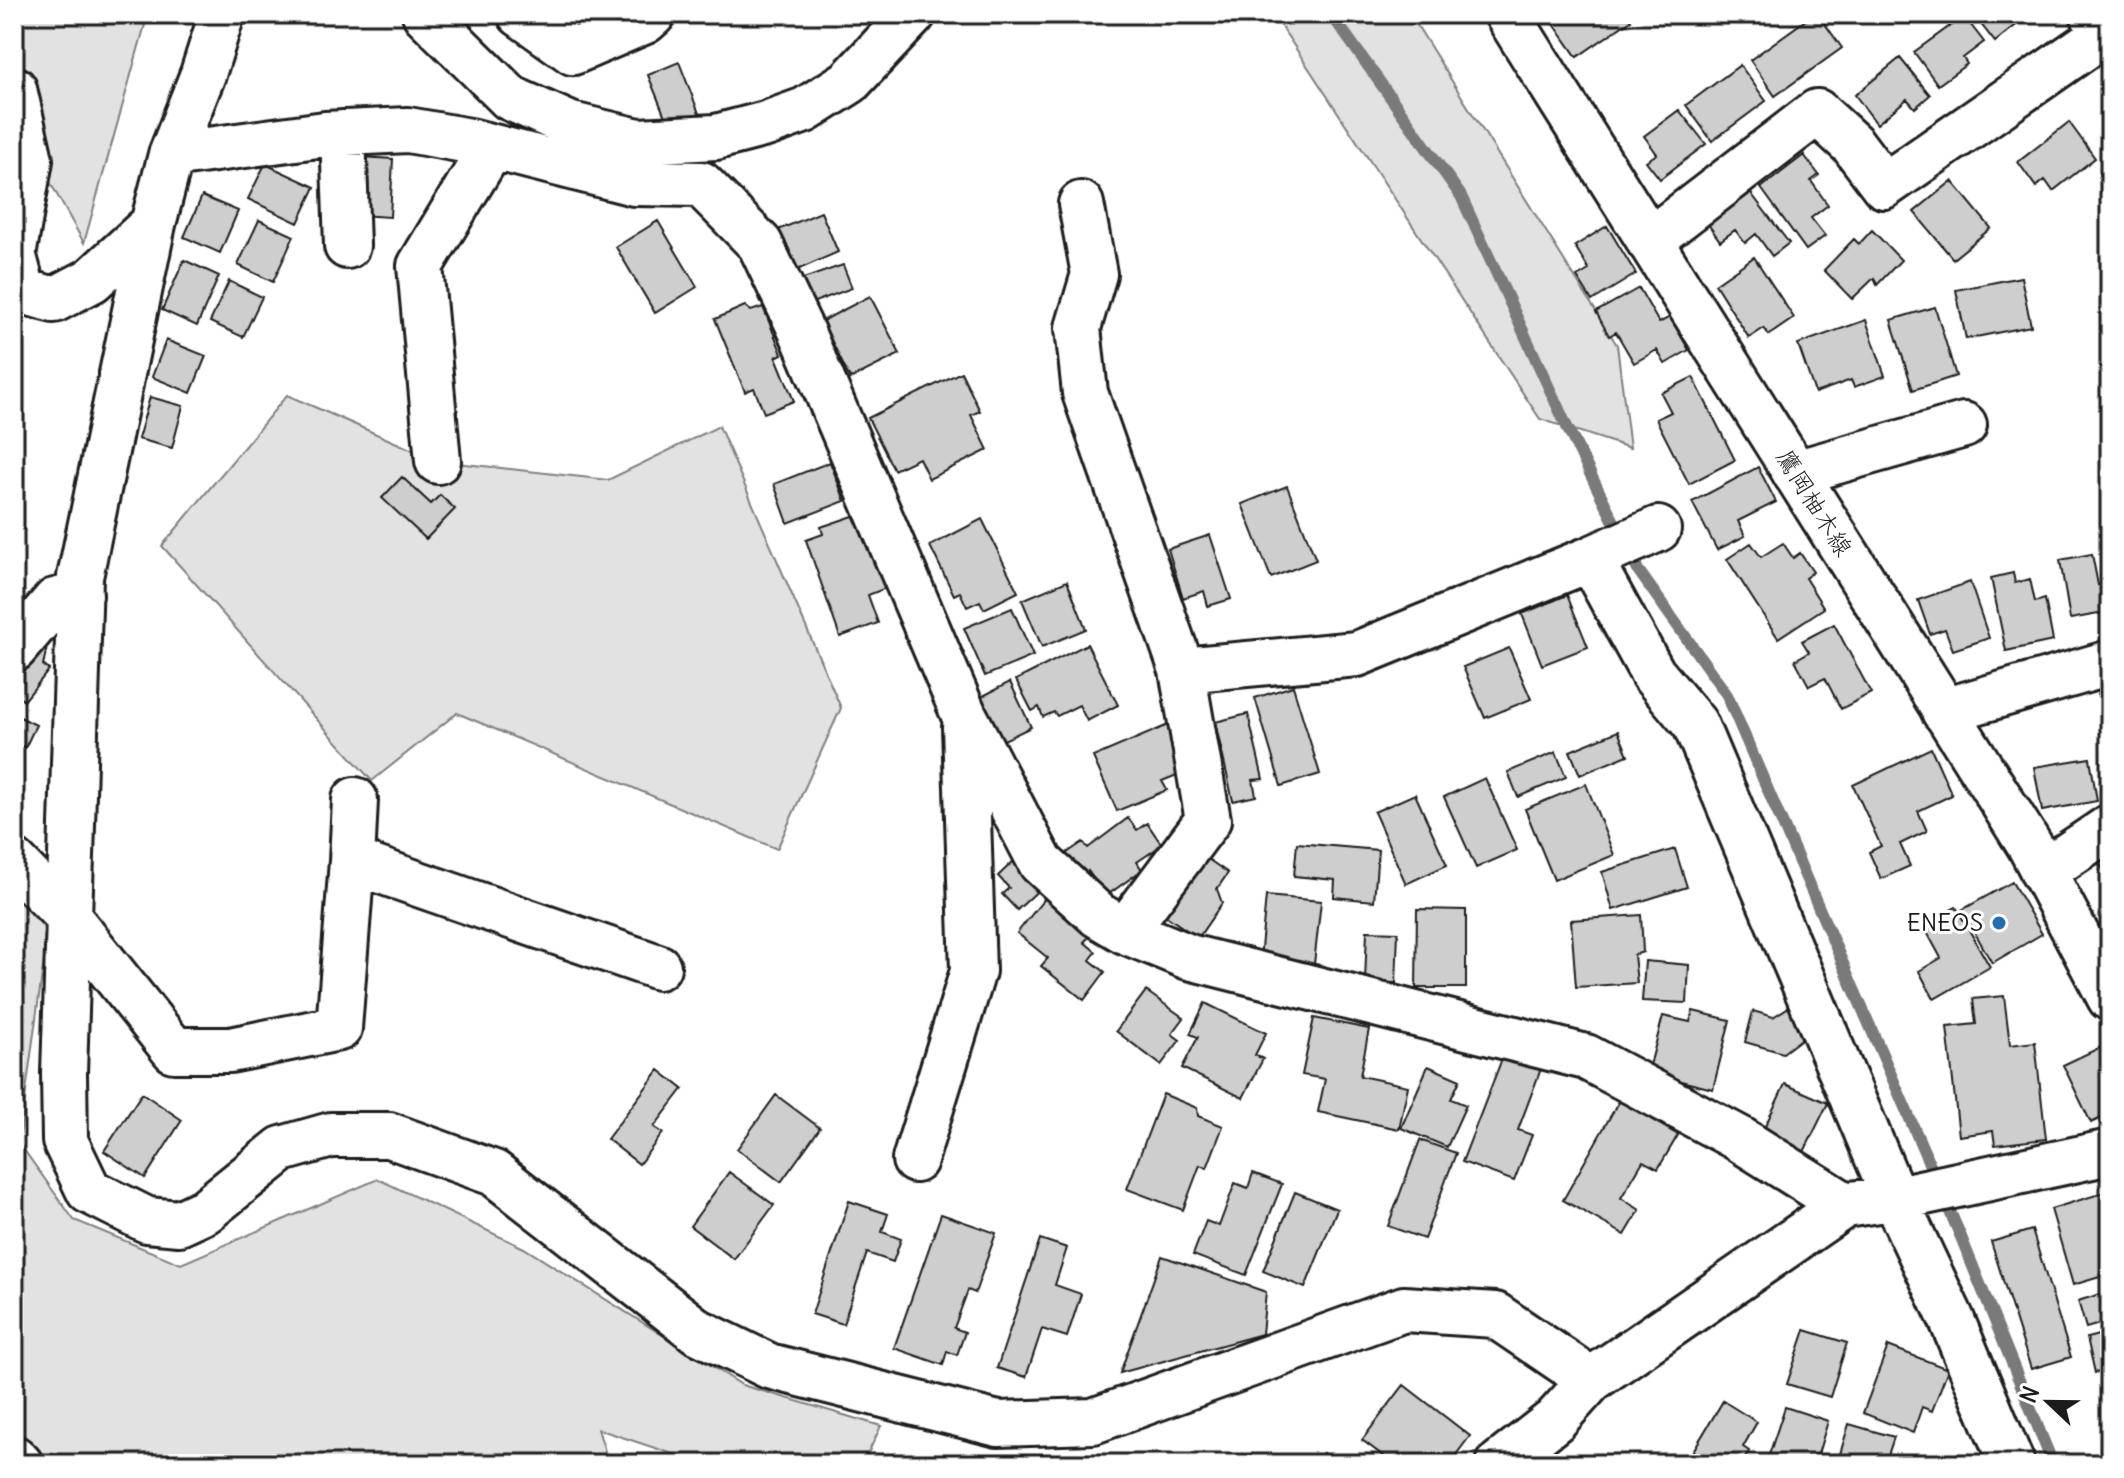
<svg xmlns="http://www.w3.org/2000/svg" width="2124" height="1478" font-family="Delius,'Klee One',sans-serif">
  <style>
    .green { fill: #e2e2e2; stroke: #7f7f7f; stroke-width: 2 }
    .lines { fill: none; stroke-linecap: round; stroke-linejoin: round }
    .stream { stroke: #7a7a7a; stroke-width: 12 }
    .building { fill: #cecece; stroke: #1c1c1c; stroke-width: 2 }
    .minor-casing { stroke: #1c1c1c; stroke-width: 50 }
    .major-casing { stroke: #1c1c1c; stroke-width: 50 }
    .minor { stroke: #fff; stroke-width: 44 }
    .major { stroke: #fff; stroke-width: 44 }
    .poi-dot { fill: #1f6fb2; stroke: #fff; stroke-width: 3 }
    .labels { text-anchor: middle; stroke-width: 6; stroke-linejoin: round; paint-order: stroke }
    .street-label { font-size: 24px; fill: #1c1c1c; stroke: #fff }
    .poi-label { font-size: 24px; fill: #1c1c1c; stroke: #fff; text-anchor: end }
  </style>
  <rect width="100%" height="100%" fill="#fff"/>
  <filter id="ink" filterUnits="userSpaceOnUse"><feTurbulence type="fractalNoise" baseFrequency=".0125" numOctaves="2"/><feDisplacementMap in="SourceGraphic" scale="16" xChannelSelector="R" yChannelSelector="G"/><feConvolveMatrix kernelMatrix="1 2 1 2 8 2 1 2 1" color-interpolation-filters="sRGB"/></filter>
  <g filter="url(#ink)">
    <path class="green" d="M14,14H148L84,243L14,118Z
      M1273,14H1410L1617,345L1630,448L1540,419Z
      M287,395L438,461L608,480L719,426L841,708L777,849L457,713L372,781L162,546Z
      M14,873L52,901L19,1143L74,1220L181,1264L378,1179L524,1248L742,1385L881,1426L863,1464H703L598,1429L609,1464H14Z"/>
    <g class="lines">
      <path class="stream" d="M1331,14L1461,196L1568,429L1638,570L1727,695L1961,1237L2053,1464"/>
    </g>
    <path class="building" d="M1547,14H1626L1631,20L1577,57Z
      M1814,14H1818L1842,48L1775,96L1750,60Z
      M1973,14H2030L1995,42Z
      M1964,16L1984,42L1963,58L1967,64L1938,85L1914,52Z
      M1900,58L1930,95L1915,108L1907,99L1877,124L1855,95Z
      M679,62L700,116L670,129L648,75Z
      M1740,65L1766,101L1712,141L1686,105Z
      M1679,110L1706,144L1660,179L1646,161L1657,154L1644,136Z
      M2069,122L2095,158L2053,191L2045,180L2036,187L2018,162Z
      M1804,155L1819,175L1811,181L1828,205L1811,218L1825,236L1806,250L1761,188Z
      M361,157L393,159L390,217L358,215Z
      M265,164L315,187L298,223L248,199Z
      M1952,181L1991,228L1953,259L1914,212Z
      M1750,192L1789,243L1772,256L1756,234L1745,243L1735,230L1720,241L1708,224Z
      M202,196L238,211L220,253L184,237Z
      M821,212L838,252L795,271L778,230Z
      M259,220L294,236L273,282L238,265Z
      M658,221L697,287L655,313L616,247Z
      M1607,226L1636,274L1592,301L1577,277L1589,270L1575,246Z
      M1872,230L1901,260L1877,285L1874,278L1852,299L1824,270L1854,239L1859,244Z
      M1754,257L1794,318L1769,335L1764,328L1749,338L1715,284Z
      M184,260L219,276L197,326L162,310Z
      M843,265L852,288L812,303L803,279Z
      M2021,277L2031,326L1966,339L1956,290Z
      M229,281L262,297L243,337L210,322Z
      M1639,288L1659,323L1670,317L1689,350L1665,364L1657,350L1634,363L1616,332L1609,336L1596,312Z
      M870,296L900,354L850,379L822,321Z
      M745,306L751,311L763,307L782,354L776,357L794,401L764,413L754,388L745,392L715,319Z
      M1935,307L1956,376L1913,390L1891,320Z
      M1866,320L1885,376L1854,387L1851,380L1815,393L1798,344Z
      M166,340L206,356L191,393L152,377Z
      M961,372L980,411L971,415L988,450L929,479L919,458L894,470L868,418Z
      M1693,377L1735,460L1689,484L1656,419L1671,412L1661,393Z
      M150,397L183,406L172,448L138,439Z
      M830,462L845,501L788,523L774,484Z
      M1758,467L1776,502L1738,521L1745,536L1717,550L1692,502Z
      M402,477L431,504L440,495L455,509L426,539L382,498Z
      M1287,486L1316,560L1271,578L1242,504Z
      M859,514L886,588L868,595L878,623L840,637L806,540L823,534L821,527Z
      M982,519L1018,592L984,609L980,601L967,607L960,592L954,595L930,546Z
      M1210,535L1231,599L1208,606L1204,591L1183,598L1168,549Z
      M1751,543L1761,557L1783,543L1793,558L1800,553L1813,572L1805,578L1824,608L1778,638L1727,559Z
      M2092,554L2098,585L2108,583L2110,612L2070,619L2060,560Z
      M2013,573L2015,583L2030,579L2035,602L2045,599L2053,641L2006,651L1991,578Z
      M1067,581L1086,629L1042,647L1022,600Z
      M1970,582L1989,638L1953,650L1945,629L1930,634L1918,600Z
      M1567,595L1588,647L1542,665L1522,614Z
      M1012,608L1033,656L985,676L964,628Z
      M1834,624L1871,693L1841,709L1825,678L1809,686L1795,660L1809,652L1802,641Z
      M33,639L48,643L43,665L49,670L24,701L14,693V675L28,659Z
      M1087,644L1118,705L1087,721L1079,705L1057,716L1054,712L1043,717L1039,707L1032,711L1016,680Z
      M1509,648L1531,699L1485,718L1463,667Z
      M1010,682L1031,727L1002,741L981,697Z
      M1293,686L1320,774L1281,786L1255,698Z
      M2110,689V735L2102,736L2098,690Z
      M14,714L36,725L25,748L14,742Z
      M1248,714L1263,779L1253,780L1256,796L1233,801L1215,722Z
      M1168,725L1187,771L1162,781L1167,790L1117,811L1093,757Z
      M1618,731L1628,755L1580,775L1570,751Z
      M1931,748L1952,795L1918,811L1927,831L1900,844L1910,866L1881,879L1869,852L1881,846L1853,785Z
      M1556,752L1566,777L1518,797L1508,772Z
      M2090,758L2097,801L2042,811L2034,767Z
      M1485,778L1517,850L1476,868L1444,797Z
      M1586,784L1614,855L1554,880L1525,809Z
      M1415,794L1447,865L1406,884L1374,812Z
      M1128,818L1137,830L1147,823L1162,845L1137,862L1142,870L1106,896L1088,871L1080,877L1064,855L1083,842L1088,848Z
      M1297,843L1378,850L1374,901L1334,897L1335,880L1294,876Z
      M1675,849L1687,887L1613,910L1602,872Z
      M1199,853L1228,873L1217,889L1222,903L1198,938L1159,911Z
      M2110,854V884L2098,860Z
      M1018,857L1044,885L1017,910L1002,894L1009,888L998,876Z
      M2012,882L2042,934L1992,963L1962,910Z
      M1266,896L1321,901L1314,964L1260,959Z
      M1045,898L1091,935L1084,942L1096,952L1090,960L1105,972L1084,1000L1041,966L1048,958L1017,933Z
      M1956,907L1990,967L1934,999L1919,971L1941,958L1923,925Z
      M1417,909L1466,910V988H1416Z
      M1641,915L1643,952L1634,955L1637,983L1576,987L1571,920Z
      M1367,931L1398,932L1396,983L1365,982Z
      M1645,961L1689,965L1687,1003L1642,1001Z
      M1146,991L1184,1018L1172,1034L1180,1040L1161,1065L1116,1031Z
      M2004,996L2010,1045L2035,1042L2046,1139L1995,1145L1993,1131L1959,1136L1947,1027L1976,1024L1973,999Z
      M1205,1003L1266,1033L1255,1055L1263,1059L1243,1098L1182,1068L1198,1037L1190,1034Z
      M1792,1005L1808,1034L1783,1053L1745,1042L1753,1011L1773,1017Z
      M1693,1011L1730,1020L1713,1089L1648,1073L1663,1016L1690,1022Z
      M1314,1018L1369,1029L1360,1076L1408,1086L1399,1129L1318,1112L1325,1079L1302,1075Z
      M2103,1046L2110,1060V1114L2091,1123L2063,1065Z
      M1505,1051L1542,1066L1518,1130L1532,1135L1514,1181L1462,1162Z
      M1428,1066L1460,1080L1451,1099L1466,1105L1447,1147L1401,1128Z
      M659,1070L683,1089L654,1127L663,1133L639,1164L607,1139Z
      M1785,1084L1828,1103L1803,1154L1761,1135Z
      M142,1093L182,1120L145,1178L104,1151Z
      M1163,1094L1197,1108L1198,1116L1223,1126L1207,1168L1200,1165L1183,1210L1127,1189Z
      M776,1095L820,1128L781,1182L737,1149Z
      M1619,1101L1678,1135L1658,1169L1643,1161L1621,1198L1640,1210L1625,1235L1563,1200Z
      M1420,1140L1456,1153L1424,1239L1388,1226Z
      M729,1172L774,1205L734,1259L690,1226Z
      M1253,1173L1282,1184L1246,1275L1193,1255L1206,1221L1219,1226L1235,1183L1248,1188Z
      M2109,1191L2110,1274L2073,1285L2051,1209Z
      M1295,1192L1337,1209L1305,1288L1263,1271Z
      M849,1201L888,1214L882,1232L901,1239L893,1262L867,1253L843,1324L812,1314Z
      M941,1214L996,1233L975,1293L968,1290L954,1328L965,1332L957,1355L947,1351L943,1365L894,1348Z
      M2032,1230L2071,1357L2031,1369L1991,1242Z
      M1040,1239L1067,1248L1055,1285L1081,1294L1067,1337L1042,1329L1026,1377L997,1368Z
      M1162,1256L1266,1292L1262,1334L1120,1373Z
      M2110,1291V1321L2086,1328L2078,1301Z
      M1805,1330L1847,1343L1830,1397L1787,1384Z
      M2110,1332V1370L2095,1373L2087,1338Z
      M1888,1346L1948,1369L1932,1411L1922,1407L1913,1433L1863,1413Z
      M1404,1385L1470,1436L1449,1464H1394L1362,1440Z
      M1723,1401L1757,1422L1743,1447L1749,1451L1742,1464H1703L1690,1456Z
      M1785,1407L1828,1421L1815,1464H1766Z
      M1849,1424L1894,1437L1885,1464H1837Z
      M1323,1453L1338,1464H1315Z"/>
    <g class="lines">
      <defs>
        <path id="minor" d="M222,14L203,74L171,155L153,224L80,577L64,1073L65,1141L89,1191L147,1220L179,1223L205,1211L282,1149L331,1135H389L494,1173L697,1331L769,1366L998,1424L1093,1421L1404,1309L1495,1315L1591,1380
          M425,14L510,98L571,125L638,141L716,137L766,124L805,110L849,82L913,14
          M520,14L573,52L645,21L653,14
          M14,89L30,160L14,250
          M343,133L347,246
          M171,155L325,134L408,130L470,141L634,183L701,184L760,244L800,328L964,715L1041,863L1098,915L1125,931L1189,957L1586,1057L1738,1138L1845,1205
          M1081,204L1094,274L1078,328L1085,393L1182,670L1208,820L1125,931
          M1649,241L1817,112L1853,145L1884,186L2102,35L2093,14
          M14,257L23,291L54,300L92,280L153,224
          M438,461L420,266L492,147
          M1795,473L1964,425
          M1590,559L1653,674L1695,724L1894,1197L1951,1318L2012,1464
          M14,649L55,601L80,595
          M1182,670L1357,654L1590,559L1658,529
          M1944,711L2110,663
          M352,861L355,800
          M14,862L69,918L174,1050H230L339,1028L352,861L658,967
          M2043,872L2110,827
          M915,1160L973,971L965,727
          M14,1458L20,1464
          M1499,1464L1555,1420L1591,1380L1845,1205L1911,1195L2110,1152"/>
        <path id="major" d="M1507,14L2030,846L2110,998"/>
      </defs>
      <use href="#minor" class="minor-casing"/>
      <use href="#major" class="major-casing"/>
      <use href="#minor" class="minor"/>
      <use href="#major" class="major"/>
    </g>
  </g>
  <circle class="poi-dot" cx="1999" cy="923" r="8"/>
  <g class="labels">
    <g class="street-label">
      <text transform="translate(1814 503) rotate(58)" y="8">鷹岡柚木線</text>
    </g>
    <g class="poi-label">
      <text x="1983" y="931">ENEOS</text>
    </g>
  </g>
  <rect width="2124" height="1478" fill="none" stroke="#fff" stroke-width="48"/>
  <rect x="24" y="24" width="2076" height="1430" fill="none" stroke="#1c1c1c" stroke-width="3" filter="url(#ink)"/>
  <g transform="translate(2048 1402) rotate(292)" stroke="#ffffff" stroke-width="6" paint-order="stroke">
  <path d="M0-6L14 30L0 20L-14 30Z" fill="#1c1c1c"/>
  <text y="-12" font-size="22" font-weight="bold" text-anchor="middle" fill="#1c1c1c">N</text>
  </g>
</svg>
